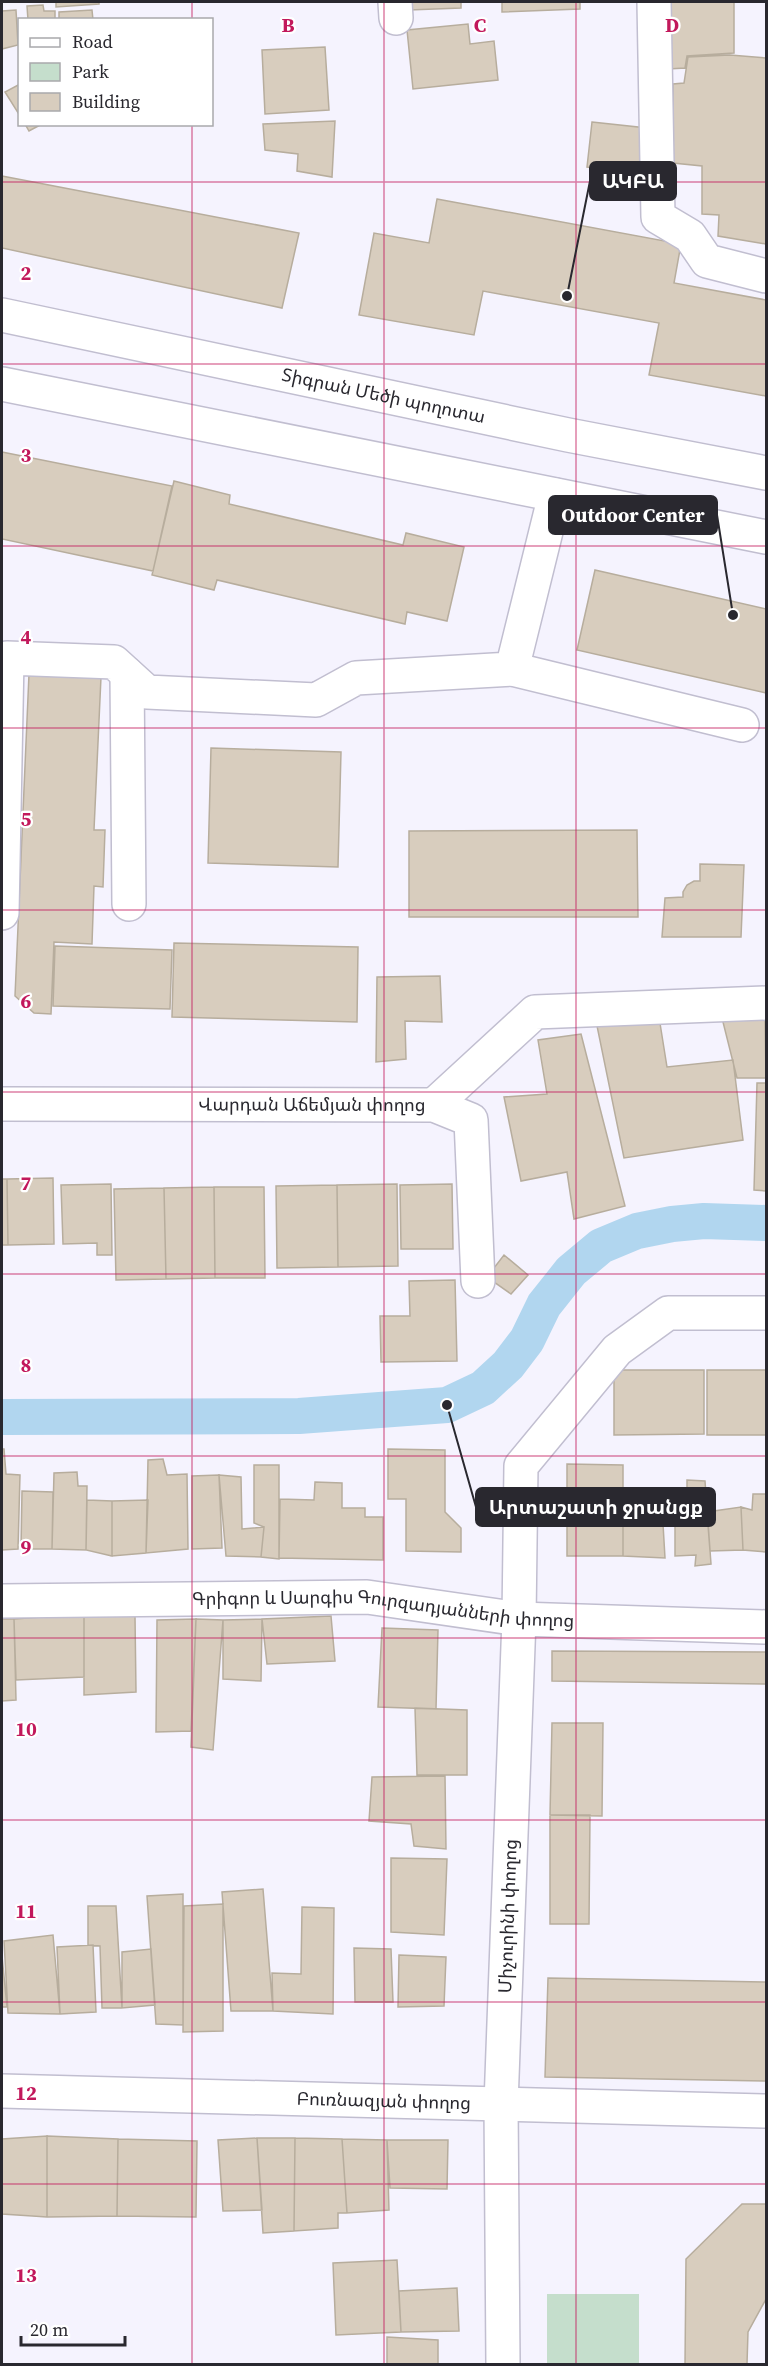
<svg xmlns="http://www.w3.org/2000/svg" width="768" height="2366" font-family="'Source Serif 4','Noto Sans Armenian',serif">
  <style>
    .green { fill: #c5decc }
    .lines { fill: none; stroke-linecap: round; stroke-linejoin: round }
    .canal { stroke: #b1d6ef; stroke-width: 36 }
    .building { fill: #d8cdbe; stroke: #b7ad9d; stroke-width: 1.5 }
    .minor-casing { stroke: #c1bed0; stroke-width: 36 }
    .major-casing { stroke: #c1bed0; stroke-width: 36 }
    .minor { stroke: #fff; stroke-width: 33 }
    .major { stroke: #fff; stroke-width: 33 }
    .grid { fill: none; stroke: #c2185b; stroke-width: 1.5; stroke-opacity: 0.55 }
    .labels { text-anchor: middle; stroke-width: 4.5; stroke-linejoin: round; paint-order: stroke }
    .street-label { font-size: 18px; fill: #29282f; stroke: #fff }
    .grid-label { font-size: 20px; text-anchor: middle; font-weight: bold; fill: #c2185b; stroke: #fff; stroke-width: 4.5; stroke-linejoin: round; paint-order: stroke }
    .leader { fill: none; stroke: #29282f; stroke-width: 2 }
    .callout-dot { fill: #29282f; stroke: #fff; stroke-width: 2 }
    .callout { fill: #29282f; stroke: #29282f; stroke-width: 2 }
    .callout-label { font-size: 20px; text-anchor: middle; font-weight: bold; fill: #fff }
  </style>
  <rect width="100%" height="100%" fill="#f5f3fe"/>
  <path class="green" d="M547,2294H639V2364H547Z"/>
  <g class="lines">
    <path class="canal" d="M2,1417L299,1416L447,1405L483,1388L508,1365L527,1340L544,1305L571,1271L601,1246L637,1231L672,1224L704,1221L766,1223"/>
  </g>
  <path class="building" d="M56,2H99V4L56,7Z
    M408,2H461V8L409,10Z
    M502,2H580V9L502,12Z
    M667,2H734V53L687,56L685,68L668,69Z
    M43,5L44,11H55V20H28L27,6Z
    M16,10L18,45L2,49V11Z
    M92,10L93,20H59V12Z
    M468,24L470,44L494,41L498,80L413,89L407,30Z
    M325,47L329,110L265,114L262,50Z
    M730,55L766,58V244L718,236L719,215L702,214V166L673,163V84L684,83L688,57Z
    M20,84V116L5,92Z
    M335,121L332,177L297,171L298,154L265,150L263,124Z
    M592,122L647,128L642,173L587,167Z
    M25,124H42L29,131Z
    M2,176L299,233L282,308L2,248Z
    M437,199L681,244L674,283L766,300V396L649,375L659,323L483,291L474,335L359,315L374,233L429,243Z
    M2,452L172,486L153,571L2,539Z
    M174,481L230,495L229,504L403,545L406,533L464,547L447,621L407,612L405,624L217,580L214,590L152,575Z
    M595,570L766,609V693L577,650Z
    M29,674L101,677L94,830H105L103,887L94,886L92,944L54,942L51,1014L34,1013L15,996Z
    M211,748L341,752L338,867L208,863Z
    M637,830L638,917H409V831Z
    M700,864L744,865L741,937H662L665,898L683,897V892L687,885L694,881H700Z
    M174,943L358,947L357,1022L172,1017Z
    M55,946L172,950L170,1009L53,1006Z
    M440,976L442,1022L405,1021L406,1059L376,1062L377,977Z
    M765,1013L766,1078H737L721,1014Z
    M659,1017L667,1067L733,1060L743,1140L624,1158L597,1026Z
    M581,1034L625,1206L574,1219L567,1172L521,1181L504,1097L547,1094L538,1040Z
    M757,1083H766V1191L754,1190Z
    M53,1178L54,1244L8,1245L7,1179Z
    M2,1179H7L8,1245H2Z
    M111,1184L112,1255H97V1243L63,1244L61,1185Z
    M397,1184L398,1266L338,1267L337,1185Z
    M452,1184L453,1249H401L400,1185Z
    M337,1185L338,1267L277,1268L276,1186Z
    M214,1187L215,1278L166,1279L164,1188Z
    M214,1187H264L265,1278H215Z
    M164,1188L166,1279L116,1280L114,1189Z
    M504,1255L528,1275L511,1294L487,1277Z
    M455,1280L457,1361L381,1362L380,1316H410L409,1281Z
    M614,1370H704V1434L614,1435Z
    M707,1370H766V1435H707Z
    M2,1449H4L6,1474L20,1475L18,1549L2,1550Z
    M388,1449L445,1450V1512L461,1528V1552L406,1551V1499H388Z
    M163,1459L167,1475L187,1474L188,1549L146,1553L148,1460Z
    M567,1464L623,1465V1556H567Z
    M254,1465H279V1559L261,1557L264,1527L254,1523Z
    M77,1472L78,1486H87L86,1550L52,1549L54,1473Z
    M219,1475L222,1548L192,1549V1476Z
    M219,1475L241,1477L242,1529L264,1527L261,1557L226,1556Z
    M687,1480L705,1481L711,1564L695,1566L696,1555L675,1556V1488H687Z
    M315,1482L342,1483V1508H365V1517H383V1560L279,1558L280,1499L314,1500Z
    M22,1491L53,1492L52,1549H21Z
    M753,1494H766V1552L743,1550L741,1507L752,1510Z
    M87,1500L112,1501V1556L86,1550Z
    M148,1500L146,1553L112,1556V1501Z
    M741,1507L743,1550L710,1551L707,1512Z
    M663,1524L665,1558L623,1556V1525Z
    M84,1614V1677L16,1680L14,1619Z
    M84,1614L135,1616L136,1692L84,1695Z
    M331,1616L335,1661L267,1664L262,1619Z
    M2,1619H14L16,1700L2,1701Z
    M196,1619L223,1620L213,1750L191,1747Z
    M196,1619L191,1731L156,1732L157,1620Z
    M262,1619L261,1681L223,1679V1620Z
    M382,1628L438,1630L436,1709L378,1707Z
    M552,1651L766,1652V1684L552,1681Z
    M415,1708L467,1710V1775H417Z
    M552,1723H603L602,1816L550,1815Z
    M445,1776L446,1849L414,1846L411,1824L369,1821L372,1777Z
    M550,1815H590L589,1924H550Z
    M391,1858L447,1859L444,1935L391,1932Z
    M263,1889L273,2011H231L222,1892Z
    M183,1894V2025L156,2024L147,1896Z
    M223,1904V2031L183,2032L184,1906Z
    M88,1906H116L122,2008H102L100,1946L88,1945Z
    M302,1907L334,1908L333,2014L273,2011L272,1973L301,1974Z
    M53,1935L60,2014L8,2013L4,1941Z
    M93,1945L96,2012L60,2014L57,1947Z
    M354,1948L391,1949L393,2002H355Z
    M151,1949L155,2005L122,2008V1952Z
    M399,1955L446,1957L444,2006L398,2007Z
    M2,1956L7,2007H2Z
    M548,1978L766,1982V2081L545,2077Z
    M47,2136L118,2139L117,2216L47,2217Z
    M47,2136V2217L2,2214V2139Z
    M257,2138L262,2210L223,2211L218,2140Z
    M257,2138H295L294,2231L263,2233Z
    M295,2138L342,2139L347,2213H338V2228L294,2231Z
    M118,2139L197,2141L196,2217L117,2216Z
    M342,2139L387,2140L389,2210L347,2213Z
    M387,2140H448L447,2189L390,2188Z
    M742,2204H766V2299L748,2332L747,2364H685L686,2259Z
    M397,2260L401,2332L336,2335L333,2263Z
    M457,2288L459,2331L401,2332L399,2291Z
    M387,2337L438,2340V2364H387Z"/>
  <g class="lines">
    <defs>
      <g id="minor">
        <path d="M395,2L396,18"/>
        <path d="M654,2L658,217L690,236L707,261L766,276"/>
        <path d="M512,669L742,725"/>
        <path d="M127,674L129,904"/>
        <path d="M2,913L7,658L114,662L147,692L316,700L356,678L512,669L555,495"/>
        <path id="s1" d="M2,1104L434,1105L471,1120L478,1281"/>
        <path d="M434,1105L535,1012L766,1003"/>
        <path id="s2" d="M2,1601L367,1597L519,1619L766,1627"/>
        <path id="s3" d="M2,2091L766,2111"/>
        <path id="s4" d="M503,2364L501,2104L519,1619L521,1466L617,1350L668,1313H766"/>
      </g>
      <g id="major">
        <path id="s5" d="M2,315L568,435L766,473"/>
        <path d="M2,384L766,537"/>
      </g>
    </defs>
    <use href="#minor" class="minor-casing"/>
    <use href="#major" class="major-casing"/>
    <use href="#minor" class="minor"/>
    <use href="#major" class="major"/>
  </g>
  <path class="grid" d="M192,2V20M384,2V2364M576,2V2364M192,124V2364M2,182H766M2,364H766M2,546H766M2,728H766M2,910H766M2,1092H766M2,1274H766M2,1456H766M2,1638H766M2,1820H766M2,2002H766M2,2184H766"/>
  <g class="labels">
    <g class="street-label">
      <text dy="6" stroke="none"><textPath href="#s5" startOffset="390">Տիգրան Մեծի պողոտա</textPath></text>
      <text dy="6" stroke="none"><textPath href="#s1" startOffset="310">Վարդան Աճեմյան փողոց</textPath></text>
      <text dy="6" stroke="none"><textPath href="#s2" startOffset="382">Գրիգոր և Սարգիս Գուրզադյանների փողոց</textPath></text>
      <text dy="6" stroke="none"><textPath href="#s4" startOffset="448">Միչուրինի փողոց</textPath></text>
      <text dy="6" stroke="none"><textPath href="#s3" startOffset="382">Բուռնազյան փողոց</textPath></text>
    </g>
  </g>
  <g class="grid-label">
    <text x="288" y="32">B</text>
    <text x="480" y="32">C</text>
    <text x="672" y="32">D</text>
    <text x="26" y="280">2</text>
    <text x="26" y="462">3</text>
    <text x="26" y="644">4</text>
    <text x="26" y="826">5</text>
    <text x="26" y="1008">6</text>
    <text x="26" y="1190">7</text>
    <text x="26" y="1372">8</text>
    <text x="26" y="1554">9</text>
    <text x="26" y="1736">10</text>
    <text x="26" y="1918">11</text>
    <text x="26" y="2100">12</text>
    <text x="26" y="2282">13</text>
  </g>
  <path class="leader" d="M567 296L590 181M733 615L717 515M447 1405L476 1507"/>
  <g class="callout-dot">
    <circle cx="567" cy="296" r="6"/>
    <circle cx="733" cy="615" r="6"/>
    <circle cx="447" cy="1405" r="6"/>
  </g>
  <g class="callout">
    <rect x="590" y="162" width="86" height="38" rx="6"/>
    <rect x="549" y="496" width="168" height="38" rx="6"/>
    <rect x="476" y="1488" width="239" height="38" rx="6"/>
  </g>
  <g class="callout-label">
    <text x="633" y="188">ԱԿԲԱ</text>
    <text x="633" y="522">Outdoor Center</text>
    <text x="596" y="1514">Արտաշատի ջրանցք</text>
  </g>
  <rect width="768" height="2366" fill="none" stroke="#29282f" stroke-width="6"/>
  <rect x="18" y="18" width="195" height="108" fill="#ffffff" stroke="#a9a9ac" stroke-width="1.5"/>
  <rect x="30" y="38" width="30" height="9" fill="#ffffff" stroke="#a9a9ac" stroke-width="1.5"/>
  <text x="72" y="48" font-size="18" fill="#29282f">Road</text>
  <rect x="30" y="63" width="30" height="18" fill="#c5decc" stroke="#a9a9ac" stroke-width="1.5"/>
  <text x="72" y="78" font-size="18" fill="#29282f">Park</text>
  <rect x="30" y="93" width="30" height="18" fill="#d8cdbe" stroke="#a9a9ac" stroke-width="1.5"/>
  <text x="72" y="108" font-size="18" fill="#29282f">Building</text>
  <path d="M21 2336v9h104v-9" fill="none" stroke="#29282f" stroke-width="3"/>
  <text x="30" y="2336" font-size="18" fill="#29282f" stroke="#ffffff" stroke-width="4.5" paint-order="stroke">20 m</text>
</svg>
